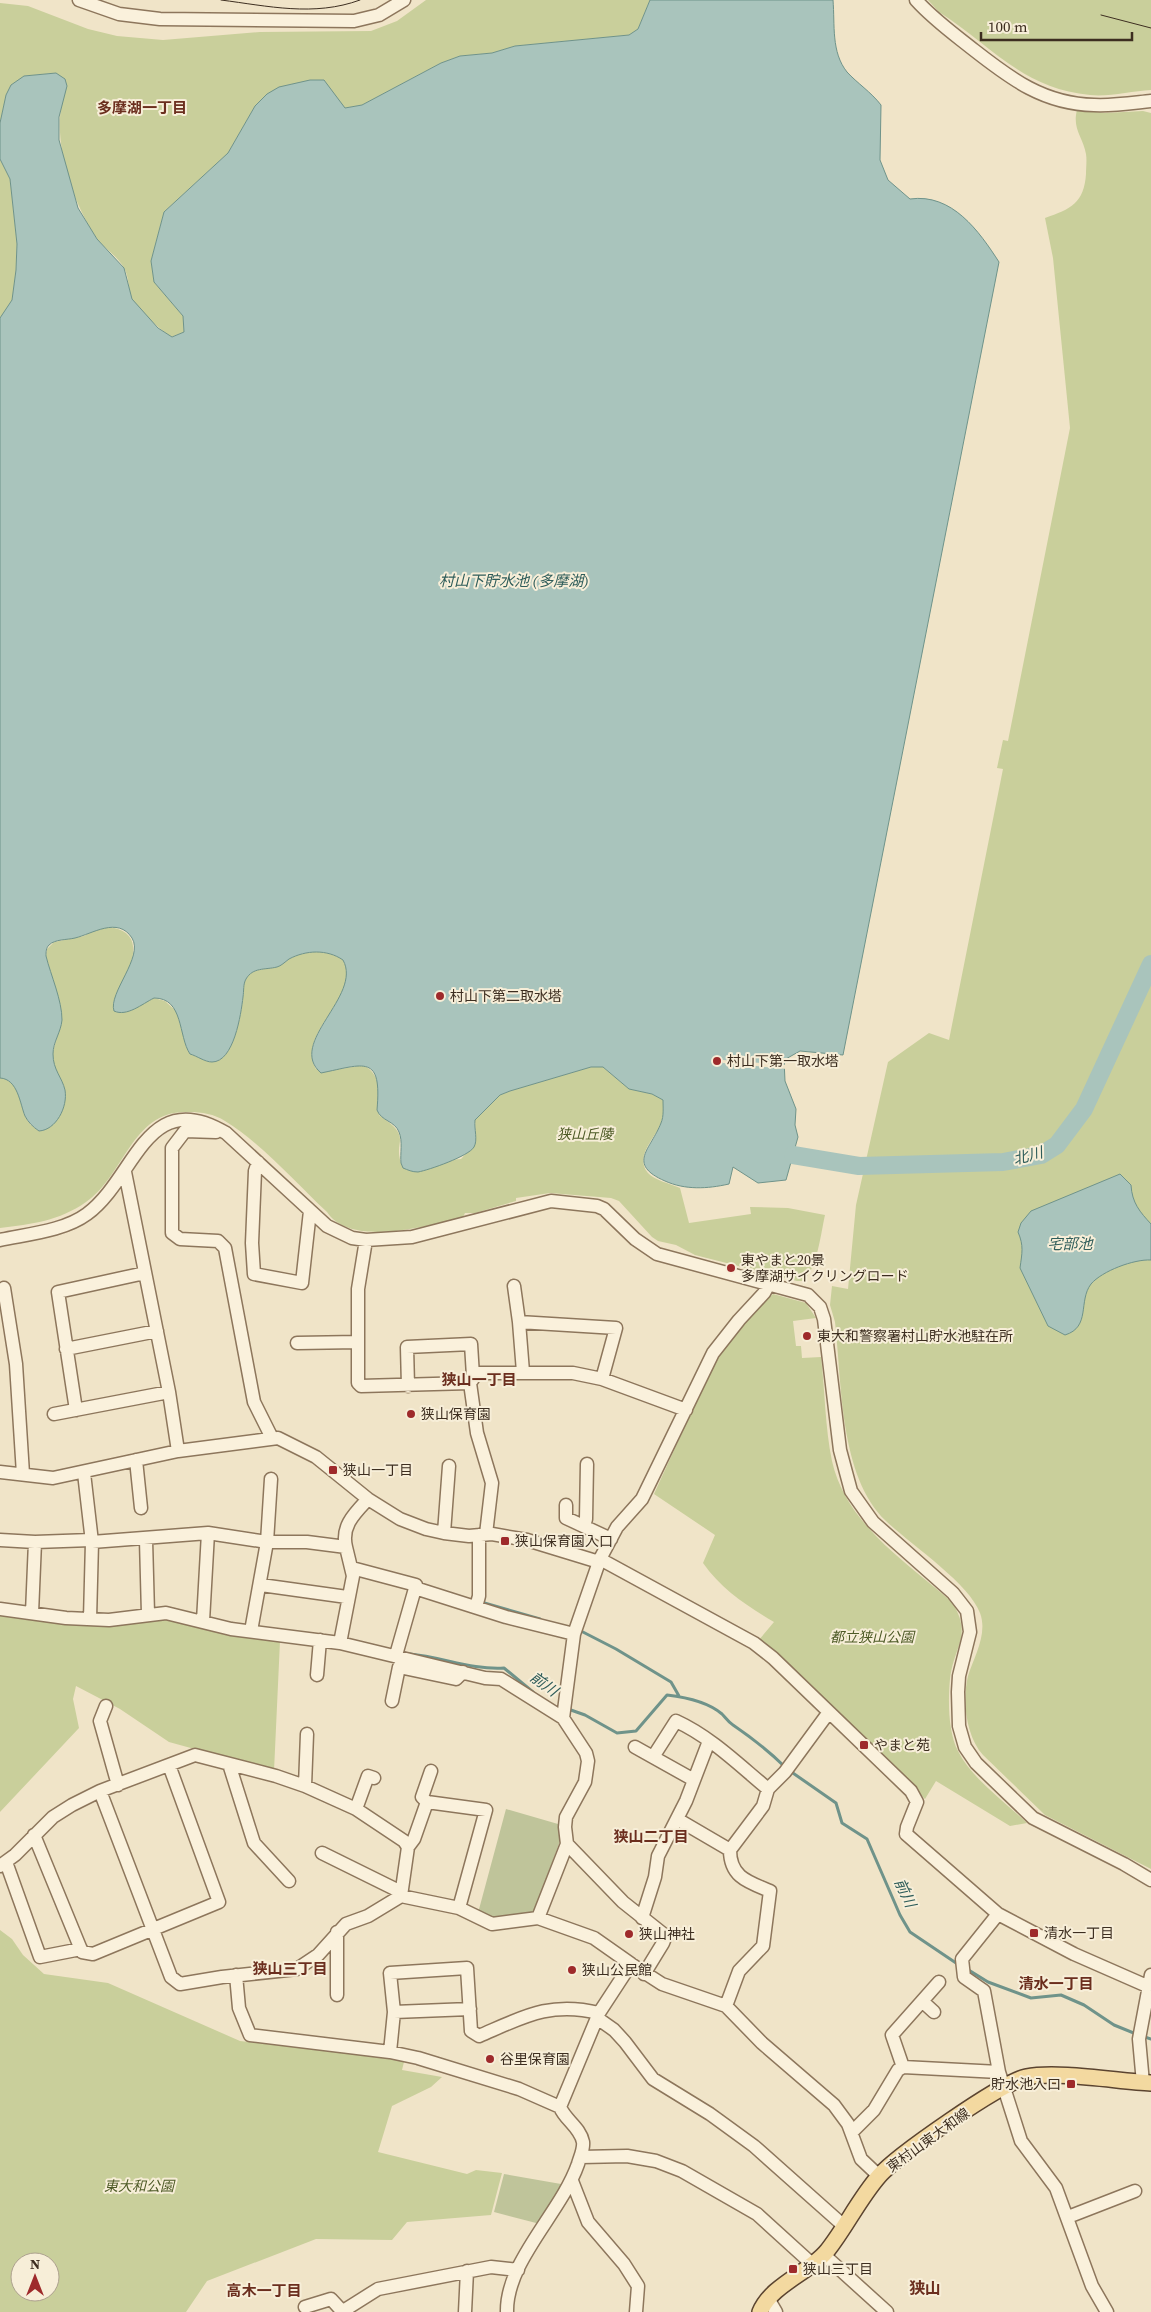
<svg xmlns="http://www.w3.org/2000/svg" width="1151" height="2312" font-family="'Source Serif 4','Noto Sans JP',serif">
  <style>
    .green { fill: #c9cf9b; fill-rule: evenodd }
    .cemetery { fill: #bfc49a }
    .water { fill: #a9c4bc; stroke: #6f938a }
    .pier { fill: #f0e4c8 }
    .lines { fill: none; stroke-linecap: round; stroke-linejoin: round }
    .stream { stroke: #6f938a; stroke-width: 3 }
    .river { stroke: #a9c4bc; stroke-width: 18 }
    .minor-casing { stroke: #8d765c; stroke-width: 15 }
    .major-casing { stroke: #5b4430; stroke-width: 18 }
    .minor { stroke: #faf1dc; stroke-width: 12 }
    .major { stroke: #f3d9a0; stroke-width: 15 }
    .tram { stroke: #3d2e20; stroke-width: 1 }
    .poi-dot { fill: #9e2a2b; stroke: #f7eed8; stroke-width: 2 }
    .labels { text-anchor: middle; stroke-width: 4; stroke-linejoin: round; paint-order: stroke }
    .poi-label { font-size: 14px; fill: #3d2e20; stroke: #f7eed8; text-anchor: start }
    .park-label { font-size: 14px; font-style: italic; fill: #4d5a26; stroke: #f7eed8 }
    .street-label { font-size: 14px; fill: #3d2e20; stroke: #f7eed8 }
    .neighbourhood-label { font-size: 15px; font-weight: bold; fill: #6b2e1e; stroke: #f7eed8 }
    .water-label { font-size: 15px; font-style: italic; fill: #2f5d5a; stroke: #f7eed8 }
    .quarter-label { font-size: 16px; font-weight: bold; fill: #6b2e1e; stroke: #f7eed8 }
  </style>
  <rect width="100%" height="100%" fill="#f0e4c8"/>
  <path class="green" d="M426,0H650L638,29L629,35L515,46L492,53L460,56L441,63L362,105L345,108L291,84L267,94L255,106L228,153L164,212L151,261L154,282L183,316L184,332L171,337C160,329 137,310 131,297C128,288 129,276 124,268C118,256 103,248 96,237C70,198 48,131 67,86L56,73L24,76L6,95L0,123V3L28,6L88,29L117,36L163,40L260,32L371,31L397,21Z
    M928,0H1151V90C1132,91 1109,97 1090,95C1023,89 992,46 939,12Z
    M1077,110L1105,113L1143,111L1151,113V1869L1045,1815L983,1755C966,1736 962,1701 968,1676C974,1657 988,1634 980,1613C969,1583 910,1544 886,1521C839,1476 842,1383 835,1322L830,1305L832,1286L848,1289L856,1205L888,1062L929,1033L949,1040L1003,769L997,768L1003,740L1008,741L1070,428L1053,258L1045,218C1071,209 1084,203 1086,174C1086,168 1087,160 1086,154C1083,137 1072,129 1077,110Z
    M0,159L10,179L17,244L16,270L12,300L0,318Z
    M109,927C154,933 125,978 113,1003H143L154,998L165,1001L176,1011L190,1054C197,1056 205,1062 212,1062C234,1062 241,1014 243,997C244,991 243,984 246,979C253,967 265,970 277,967C281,966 285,962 289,959C306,950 327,949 343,960C363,996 294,1034 316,1069H341L363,1065C383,1075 379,1096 379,1115C416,1140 390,1139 403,1168L433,1167L449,1160L461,1159L476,1142L475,1120L500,1095L510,1091L591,1067H603L629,1089L652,1094L663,1100C663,1108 664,1116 661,1123C655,1139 634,1156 648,1173C654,1180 671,1184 680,1188L689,1223L751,1214L750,1207L788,1208L825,1215C821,1232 817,1272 802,1281H797L695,1255L676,1245L658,1241L652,1237L619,1201L611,1198L550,1193L516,1198V1201L475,1213H465L463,1217C428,1226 351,1248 327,1212C296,1183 260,1142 225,1121C214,1114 202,1112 189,1112C132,1109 125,1175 86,1202C59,1221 32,1224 0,1228V1078C18,1078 20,1104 25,1116C28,1123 33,1127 39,1131L65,1090L55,1071L53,1061V1052L62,1019L46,956L47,949L54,942L84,936L96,929Z
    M773,1294L806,1303L816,1318L793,1321L796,1346H801L802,1358L821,1357C825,1391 825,1427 832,1461C846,1524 906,1562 952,1602C973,1636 954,1645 950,1679C948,1700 948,1732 958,1751C972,1779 1004,1801 1027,1823L1010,1826L936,1781L925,1799L770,1649L758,1641L774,1622C747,1606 721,1589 703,1563L715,1535L654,1494L717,1356L748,1316Z
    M0,1614L164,1619L230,1636L280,1641L274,1771L169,1742L120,1709L76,1686L73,1699L79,1728L0,1812Z
    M0,1930L12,1939L23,1955L44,1974L108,1983L240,2041L391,2058L404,2062L402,2070L442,2077L431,2087L392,2106L378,2152L467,2174L476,2170L502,2173L491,2215L407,2222L392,2240L316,2239L207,2281L186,2312H0ZM20,2262H50V2292H20Z"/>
  <path class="cemetery" d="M506,1809L558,1824L560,1841L533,1914L492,1919L478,1913Z
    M504,2174L561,2184L563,2188L540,2224L494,2212Z"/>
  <path class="water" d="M650,0H833C835,25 831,52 847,72C857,83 871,92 881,105L880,160L888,180L910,199C952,193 979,231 999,262L843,1055L800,1051L784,1060L785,1081L796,1109L795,1125L798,1137L786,1180L758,1183L733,1167L729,1184C707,1189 685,1190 665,1181C626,1164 651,1149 661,1123C664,1116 663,1108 663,1100L652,1094L629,1089L603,1067H591L510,1091L500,1095L475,1120C474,1129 478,1140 474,1147C469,1156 429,1170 418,1172C412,1172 408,1170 403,1168L401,1163C400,1154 403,1141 399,1132C395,1121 381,1121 377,1110C382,1054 365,1064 321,1073C286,1043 363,996 343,960C327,949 306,950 289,959C285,962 281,966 277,967C265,970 253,967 246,979C243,984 244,991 243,997C241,1014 234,1062 212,1062C205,1062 197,1056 190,1054C178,1036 184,998 154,998C142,1004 127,1017 114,1011C108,993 144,957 132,938C118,916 92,934 75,938C67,940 55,939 49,945C46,948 46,952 46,956C51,976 62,1000 62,1020C61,1032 53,1042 53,1054C53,1070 62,1077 65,1090C68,1107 56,1130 39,1131C33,1127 28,1122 25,1116C20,1104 18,1079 0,1078V318L12,300L16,270L17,244L10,179L0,159V123L6,95L11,85L24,76L56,73L65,79L67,86L59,117V140L78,208L97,239L124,268L132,299L158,328L172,337L184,332L183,316L154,282L151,261L164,212L228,153L255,106L267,94L279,87L310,80H324L345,108L362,105L441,63L460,56L492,53L515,46L629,35L638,29Z
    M1120,1174L1131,1185C1132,1203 1140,1212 1151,1224V1260C1134,1259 1102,1271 1091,1284C1078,1301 1091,1327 1065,1335L1048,1326L1020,1268C1022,1253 1024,1246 1018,1232L1021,1223L1031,1211Z"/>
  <path class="pier" d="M723,1060L787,1065V1069L723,1063Z"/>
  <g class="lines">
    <path class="stream" d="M481,1602L540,1619
      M579,1630L616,1649L671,1682L679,1696
      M410,1654C442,1657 472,1670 504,1668L533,1692
      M568,1709L585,1715L617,1733L636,1731L667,1695C684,1697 708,1702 722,1714C726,1718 728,1722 733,1725C752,1738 769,1751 785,1767
      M790,1771L836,1803L842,1823L867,1839L900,1915L910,1932L959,1965
      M967,1969L988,1982L1031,1998L1061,1995L1084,2005L1114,2025L1136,2034
      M1142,2036L1151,2039"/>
    <path class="river" d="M793,1155L859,1166L1003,1162L1041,1155L1057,1145L1084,1109L1151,964"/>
    <defs>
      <path id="minor" d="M79,0L119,14L160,19L354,21L379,15L404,0
        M916,0C934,20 954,34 974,50C1011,79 1044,104 1094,105C1113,106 1132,103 1151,101
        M216,1132L185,1131L172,1148V1233L180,1239L218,1241L225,1248L254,1402L272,1438
        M258,1162L255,1171L252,1243L254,1274L302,1283L310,1211
        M125,1172L169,1392L178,1451
        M0,1240C28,1234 64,1231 87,1214C136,1178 146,1085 226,1133L327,1226L352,1238L366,1240L412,1237L551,1201L597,1206L604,1209L635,1239L657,1254L808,1295L820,1307L824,1319L840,1450L851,1491L873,1522L953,1593L967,1611L970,1632L959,1676L958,1692L959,1726L965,1747L976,1763L1033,1818L1124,1864L1151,1880
        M366,1240L358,1289V1383L361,1386L470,1383
        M514,1286L519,1322L523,1372
        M4,1288L16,1364L23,1474
        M519,1322L616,1328L602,1379
        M297,1343L358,1342
        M66,1349L157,1331
        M408,1386L407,1347L471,1344L473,1376
        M76,1410L58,1292L145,1273
        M54,1414L169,1392
        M136,1460L141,1508
        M0,1472L53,1478L178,1451L278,1438L316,1457L368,1499L400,1519L426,1529L444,1533L469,1536L492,1534L527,1540L599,1562
        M84,1473L92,1542L90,1619
        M566,1505V1518L611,1539
        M584,1526L586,1519L587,1464
        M444,1533L449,1466
        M486,1534L492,1483L477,1433L470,1383L477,1373H573L602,1379L686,1410
        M0,1540L35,1542L91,1540
        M146,1540L148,1614
        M92,1542L208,1533L267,1542H307L346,1547L353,1576L340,1643
        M346,1547C341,1526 354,1514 368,1499
        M600,1559L754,1643L773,1658L911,1791L917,1802L907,1827L906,1834L998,1914L1074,1954L1147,1986
        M352,1568L416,1585L396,1655
        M261,1585L347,1597
        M415,1588L506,1617L574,1634
        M476,1607L479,1596V1535
        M0,1609L66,1618L109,1620L166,1613L231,1629L340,1643L485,1678L501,1679L563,1718L586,1753L588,1761L585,1782L566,1817L565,1827L567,1844L538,1918L594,1938L631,1964L599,2013L560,2107C565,2120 580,2127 583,2142C584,2149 580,2157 578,2164C561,2213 506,2261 507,2312
        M32,1613L35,1542
        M203,1621L208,1533
        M251,1631L267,1542L271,1479
        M317,1675L320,1640
        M392,1701L399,1667L456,1679L463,1672
        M106,1706L100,1721L118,1785
        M563,1718L574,1634L600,1559L617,1527L642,1499L713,1353L739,1320L764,1293L769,1284
        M635,1747L694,1780
        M653,1757L676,1721C711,1737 739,1765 768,1789
        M229,1764L254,1843L289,1881
        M305,1786L307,1734
        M100,1791L171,1977L180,1984L222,1977L297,1969L318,1955L346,1924L368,1916L401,1896L459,1908L492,1924L538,1918
        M427,1802L422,1797L431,1771
        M356,1809L368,1776L374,1778
        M677,1819L730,1850L763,1806L768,1789L785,1772L829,1712
        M34,1835L82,1952L93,1954L219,1902L169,1765
        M567,1844L623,1902L662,1933L665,1938L663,1943L644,1974
        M408,1847L414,1839L427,1802L486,1810L459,1908
        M322,1853L401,1892
        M6,1862L40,1957L81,1949
        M0,1866L15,1855L53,1817L72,1805L100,1791L195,1755L276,1776L305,1786L356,1809L404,1841L408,1847L401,1896
        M998,1914L962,1959L964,1977L984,1991L999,2072
        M642,1918L655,1877L658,1856L686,1801L709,1741
        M337,1932V1995
        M631,1964L662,1984L726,2006L762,2043L834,2105L848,2124L861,2159L879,2176
        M236,1975L239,2008L250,2035L390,2052L418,2058L519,2089L560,2107
        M922,2001L934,2012
        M726,2006L739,1971L763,1946L770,1891C748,1882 730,1877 730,1850
        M394,2012L470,2009
        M597,2018L614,2030L625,2042L653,2079L710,2114L754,2146L844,2226
        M390,2052L394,2012L390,1973L467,1968L471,2031L479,2036C523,2017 550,2001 599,2013
        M903,2067L892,2035L939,1982
        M1143,2083L1139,2039L1151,1975
        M852,2132L874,2110L898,2070L903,2067L999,2072L1021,2141L1056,2188L1092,2286L1107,2312
        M581,2157L627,2156L656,2161L682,2171L757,2214L812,2264
        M572,2181L588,2222L624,2264L638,2286L636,2312
        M1068,2217L1135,2191
        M824,2255L887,2312
        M769,2300L776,2312
        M305,2307L331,2299L343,2312
        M343,2311L378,2289L491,2267L518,2270
        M465,2312L467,2271"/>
      <path id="major" d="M760,2312C772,2284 809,2273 827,2251C846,2227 859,2199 879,2176C896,2156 1002,2082 1026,2077C1058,2071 1116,2081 1151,2083"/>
    </defs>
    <use href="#minor" class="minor-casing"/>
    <use href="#major" class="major-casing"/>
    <use href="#minor" class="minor"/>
    <use href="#major" class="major"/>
    <path class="tram" d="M221,0C268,6 314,17 360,0
      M1101,15L1151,28"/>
  </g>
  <g class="poi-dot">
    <circle cx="440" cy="996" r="5"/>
    <circle cx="717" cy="1061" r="5"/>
    <circle cx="731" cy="1268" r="5"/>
    <circle cx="807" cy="1336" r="5"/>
    <circle cx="411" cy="1414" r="5"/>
    <rect x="328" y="1465" width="10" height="10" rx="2.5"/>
    <rect x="500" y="1536" width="10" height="10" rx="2.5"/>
    <rect x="859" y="1740" width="10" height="10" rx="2.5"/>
    <rect x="1029" y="1928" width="10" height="10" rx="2.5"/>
    <circle cx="629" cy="1934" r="5"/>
    <circle cx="572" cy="1970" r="5"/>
    <circle cx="490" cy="2059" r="5"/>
    <rect x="1066" y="2079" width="10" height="10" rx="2.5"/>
    <rect x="788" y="2264" width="10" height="10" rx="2.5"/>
  </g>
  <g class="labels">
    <g class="poi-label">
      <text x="450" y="1001">村山下第二取水塔</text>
      <text x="727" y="1066">村山下第一取水塔</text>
      <text x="741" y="1265">東やまと20景<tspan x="741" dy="16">多摩湖サイクリングロード</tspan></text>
      <text x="817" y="1341">東大和警察署村山貯水池駐在所</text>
      <text x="421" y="1419">狭山保育園</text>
      <text x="343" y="1475">狭山一丁目</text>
      <text x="515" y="1546">狭山保育園入口</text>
      <text x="874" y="1750">やまと苑</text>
      <text x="1044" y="1938">清水一丁目</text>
      <text x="639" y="1939">狭山神社</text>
      <text x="582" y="1975">狭山公民館</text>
      <text x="500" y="2064">谷里保育園</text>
      <text x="1061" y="2089" text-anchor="end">貯水池入口</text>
      <text x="803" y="2274">狭山三丁目</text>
    </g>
    <g class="park-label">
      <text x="585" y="1139">狭山丘陵</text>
      <text x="872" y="1642">都立狭山公園</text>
      <text x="139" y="2191">東大和公園</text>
    </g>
    <g class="street-label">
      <text transform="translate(928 2140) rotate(-36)" y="5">東村山東大和線</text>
    </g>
    <g class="neighbourhood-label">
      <text x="142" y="113">多摩湖一丁目</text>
      <text x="479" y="1385">狭山一丁目</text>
      <text x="651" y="1842">狭山二丁目</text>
      <text x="290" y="1974">狭山三丁目</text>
      <text x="1056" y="1989">清水一丁目</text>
      <text x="264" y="2296">高木一丁目</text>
    </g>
    <g class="water-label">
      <text x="514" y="586">村山下貯水池 (多摩湖)</text>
      <text transform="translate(1028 1156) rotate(-15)" y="5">北川</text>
      <text x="1070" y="1249">宅部池</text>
      <text transform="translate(544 1684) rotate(36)" y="5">前川</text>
      <text transform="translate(905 1893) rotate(65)" y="5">前川</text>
    </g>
    <g class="quarter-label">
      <text x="925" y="2294">狭山</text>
    </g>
  </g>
  <g transform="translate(35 2277)"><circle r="24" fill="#f7eed8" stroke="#ada18e"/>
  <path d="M0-4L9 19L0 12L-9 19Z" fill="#9e2a2b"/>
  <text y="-8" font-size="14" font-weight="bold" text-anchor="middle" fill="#3d2e20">N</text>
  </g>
  <path d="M981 32v8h151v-8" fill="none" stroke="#3d2e20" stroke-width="2.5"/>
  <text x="988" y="32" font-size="15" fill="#3d2e20" stroke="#f7eed8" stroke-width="4" paint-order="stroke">100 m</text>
</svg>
